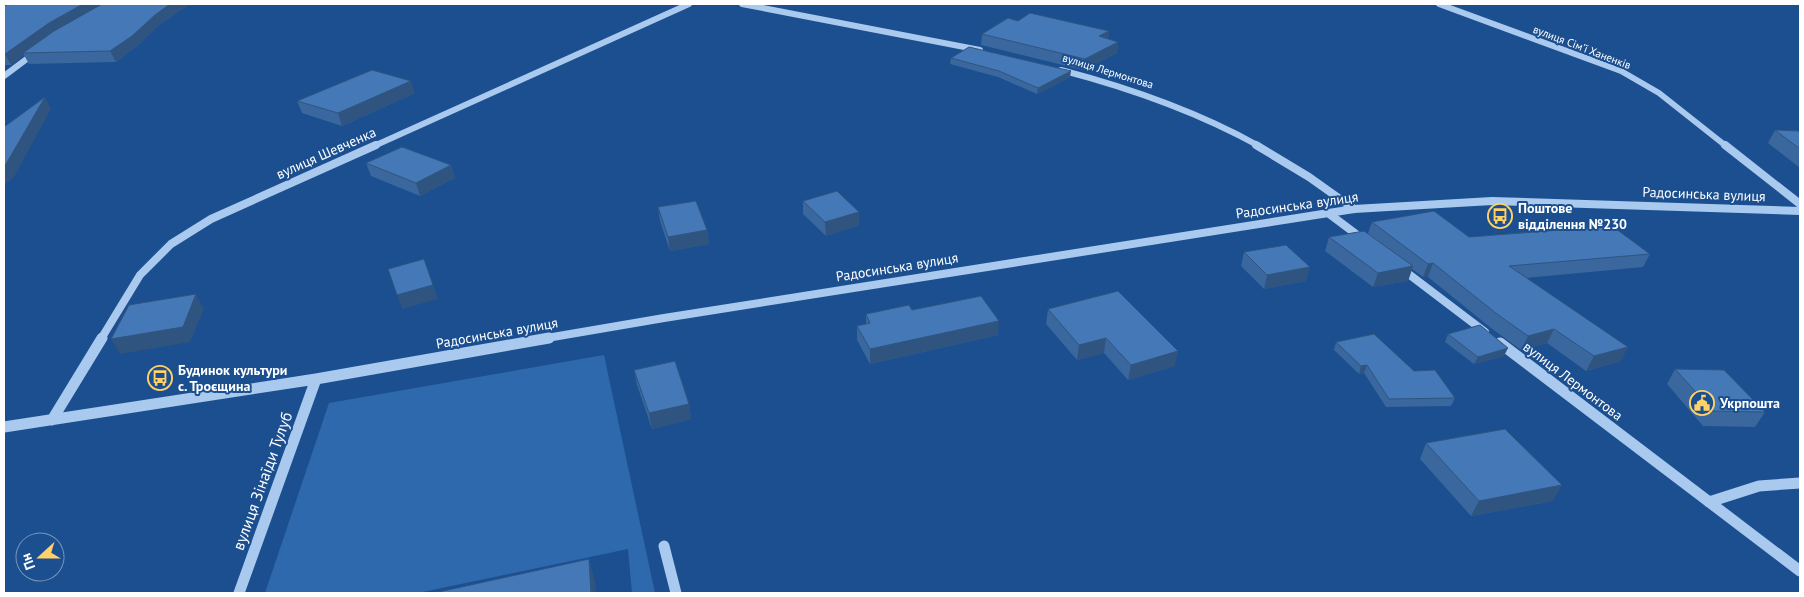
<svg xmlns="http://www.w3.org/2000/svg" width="1804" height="597" font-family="'PT Sans',sans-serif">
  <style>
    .green { fill: #2e69ad }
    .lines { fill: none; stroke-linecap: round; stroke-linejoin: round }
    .minor-far2 { stroke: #a9c9ee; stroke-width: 6 }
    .minor-far1 { stroke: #a9c9ee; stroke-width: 8 }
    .minor { stroke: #a9c9ee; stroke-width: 11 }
    .wall { fill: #3a679d }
    .shaded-wall { fill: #305480 }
    .building { fill: #4478b7; stroke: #305480 }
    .labels { text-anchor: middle; stroke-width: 4; stroke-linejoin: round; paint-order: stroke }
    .far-street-label { font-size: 11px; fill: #fff; stroke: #1b4f8f }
    .street-label { font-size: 14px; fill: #fff; stroke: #1b4f8f }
    .poi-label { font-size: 14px; font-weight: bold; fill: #fff; stroke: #1b4f8f; text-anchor: start }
    .near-street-label { font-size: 16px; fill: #fff; stroke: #1b4f8f }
  </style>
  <rect width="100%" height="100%" fill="#1b4f8f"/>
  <path class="green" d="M604,355L655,593H632L628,549L418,593H265L329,403Z"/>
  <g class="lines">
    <path class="minor-far2" d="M742,4L980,50
      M1439,4L1621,71L1659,93L1726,146
      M1061,70C1130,88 1196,111 1259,146
      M4,76L36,52
      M374,146L689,4"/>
    <path class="minor-far1" d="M1256,145L1309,177L1354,209
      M1725,145L1800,204
      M1328,213L1364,240
      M1402,269L1485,332
      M101,339L140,275L171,244L211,219L376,145
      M541,339L664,318L1354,209L1492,201L1800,211"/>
    <path class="minor" d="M1500,343L1800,571
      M52,420L102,338
      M4,427L316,379L549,338
      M1709,502L1759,486L1800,483
      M664,546L676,593
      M239,593L316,379"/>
  </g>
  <path class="wall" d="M9,4H190L159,25L137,46L116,62L29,64L24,55L11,65H4V6Z
    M1018,21L1109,31L1108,39L1118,42L1117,53L1083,70L981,45L982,34Z
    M951,58L1070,77L1037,94L998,77L950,64Z
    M415,93L342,126L302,113L297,101Z
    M1775,130L1800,131V168L1768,143Z
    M366,163L451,165L455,178L420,196L371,176Z
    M803,201L859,225L826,236L803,214Z
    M658,207L707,230L709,244L670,251L660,221Z
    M1372,222L1469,237L1650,254L1643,267L1526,278L1621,361L1586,371L1547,343L1521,350L1491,328L1428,277H1423L1412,269L1408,281L1373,287L1325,251L1329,237L1368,233Z
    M1244,252L1306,281L1264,289L1241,266Z
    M1048,309L1175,366L1128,380L1104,353L1077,360L1046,324Z
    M912,310L998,335L870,364L857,340V326L866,324V314Z
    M1448,334L1504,356L1474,364L1445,342Z
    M1336,342L1414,371L1455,398L1451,406L1386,407L1364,373L1359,374L1334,350Z
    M1675,369L1765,412L1755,427L1703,426L1667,384Z
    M634,370L689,404L691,419L652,429L637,385Z
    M1426,443L1553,501L1471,516L1420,459Z"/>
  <path class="shaded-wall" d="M83,4H105L23,53L24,55L11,65L5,54L49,23Z
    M170,4H190L159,25L137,46L116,62L110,51L155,15Z
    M1109,31L1108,42L1099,36Z
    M1118,42L1117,53L1083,70L1085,59Z
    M1071,71L1070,77L1037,94L1038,88Z
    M411,81L415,93L342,126L338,113Z
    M45,97L51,109L14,177L4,185V166Z
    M451,165L455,178L420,196L416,183Z
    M859,212V225L826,236L825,222Z
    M707,230L709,244L670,251L668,237Z
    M1433,263L1428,277H1423L1428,264Z
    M1413,266L1408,281L1373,287L1378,273Z
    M1310,267L1306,281L1264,289L1267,275Z
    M433,285L438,299L402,309L397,295Z
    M196,294L204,309L190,342L120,354L111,339Z
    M999,321L998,335L870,364V349Z
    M1554,329L1547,343L1521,350L1528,336Z
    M1106,338L1104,353L1077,360L1079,345Z
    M1628,347L1621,361L1586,371L1594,356Z
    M1508,348L1504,356L1474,364L1478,357Z
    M1178,351L1175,366L1128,380L1131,365Z
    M1367,365L1364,373L1359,374L1361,366Z
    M689,404L691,419L652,429L649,413Z
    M1562,485L1553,501L1471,516L1479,501Z
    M589,559L595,581L596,593H591Z"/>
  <path class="building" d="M9,4H83L49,23L5,54H4V6Z
    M102,4H170L155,15L132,36L110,51L23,53L54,31Z
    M1030,13L1109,31L1099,36L1118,42L1085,59L982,34L1008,18L1018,21Z
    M969,47L1071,71L1038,88L999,71L951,58Z
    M372,70L411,81L338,113L297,101Z
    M45,97L6,164L4,166V127Z
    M1775,130L1800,131V149Z
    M402,147L451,165L416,183L366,163Z
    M837,191L859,212L825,222L803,201Z
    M696,201L707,230L668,237L658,207Z
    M1434,211L1469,237L1612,226L1650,254L1509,266L1628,347L1594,356L1554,329L1528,336L1497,314L1433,263L1428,264L1372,222Z
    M1364,231L1413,266L1378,273L1329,237Z
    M1286,245L1310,267L1267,275L1244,252Z
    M424,259L433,285L397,295L388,269Z
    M1118,291L1178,351L1131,365L1106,338L1079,345L1048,309Z
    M196,294L183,327L111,339L129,305Z
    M981,296L999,321L870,349L857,326L870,323L866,314L909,305L912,310Z
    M1480,325L1508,348L1478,357L1448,334Z
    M1374,334L1414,371L1435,370L1455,398L1389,399L1367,365L1361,366L1336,342Z
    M675,361L689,404L649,413L634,370Z
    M1675,369L1724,370L1765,412L1713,411Z
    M1505,429L1562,485L1479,501L1426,443Z
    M589,559L591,593H434Z"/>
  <defs>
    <symbol id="bus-ring" viewBox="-11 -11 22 22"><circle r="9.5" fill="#1b4f8f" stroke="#ffd166" stroke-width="1.5"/><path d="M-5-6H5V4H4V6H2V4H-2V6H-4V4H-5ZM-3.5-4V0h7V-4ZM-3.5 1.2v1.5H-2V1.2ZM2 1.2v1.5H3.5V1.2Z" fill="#ffd166"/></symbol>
    <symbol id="civic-ring" viewBox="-11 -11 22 22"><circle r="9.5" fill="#1b4f8f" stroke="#ffd166" stroke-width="1.5"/><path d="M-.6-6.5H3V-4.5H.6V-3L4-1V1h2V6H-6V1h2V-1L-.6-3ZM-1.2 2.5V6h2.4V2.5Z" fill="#ffd166"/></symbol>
  </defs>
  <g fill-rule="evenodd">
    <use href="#bus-ring" x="1486" y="202" width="28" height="28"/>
    <use href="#bus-ring" x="146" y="364" width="28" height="28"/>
    <use href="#civic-ring" x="1688" y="389" width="28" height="28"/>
  </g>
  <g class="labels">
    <g class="far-street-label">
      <text transform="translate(1582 47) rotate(21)" y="4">вулиця Сімʼї Ханенків</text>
      <text transform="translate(1108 71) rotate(17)" y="4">вулиця Лермонтова</text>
    </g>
    <g class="street-label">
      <text transform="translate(326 153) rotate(-24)" y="5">вулиця Шевченка</text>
      <text transform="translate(1704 194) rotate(2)" y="5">Радосинська вулиця</text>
      <text transform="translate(1297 205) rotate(-8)" y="5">Радосинська вулиця</text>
      <text transform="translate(897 267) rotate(-9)" y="5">Радосинська вулиця</text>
      <text transform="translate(497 333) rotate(-10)" y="5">Радосинська вулиця</text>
      <text transform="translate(1573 381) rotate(37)" y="5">вулиця Лермонтова</text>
    </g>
    <g class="poi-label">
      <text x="1518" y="213">Поштове<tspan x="1518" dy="16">відділення №230</tspan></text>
      <text x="178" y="375">Будинок культури<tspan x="178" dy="16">с. Троєщина</tspan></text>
      <text x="1720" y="408">Укрпошта</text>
    </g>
    <g class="near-street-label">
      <text transform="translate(262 481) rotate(-70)" y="6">вулиця Зінаїди Тулуб</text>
    </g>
  </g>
  <rect width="1804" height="597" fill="none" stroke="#ffffff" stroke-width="10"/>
  <g transform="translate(40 557) rotate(249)"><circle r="24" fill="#1b4f8f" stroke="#7695bc"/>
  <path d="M0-4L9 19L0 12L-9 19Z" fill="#ffd166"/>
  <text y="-8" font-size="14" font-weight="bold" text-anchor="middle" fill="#ffffff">Пн</text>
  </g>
</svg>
